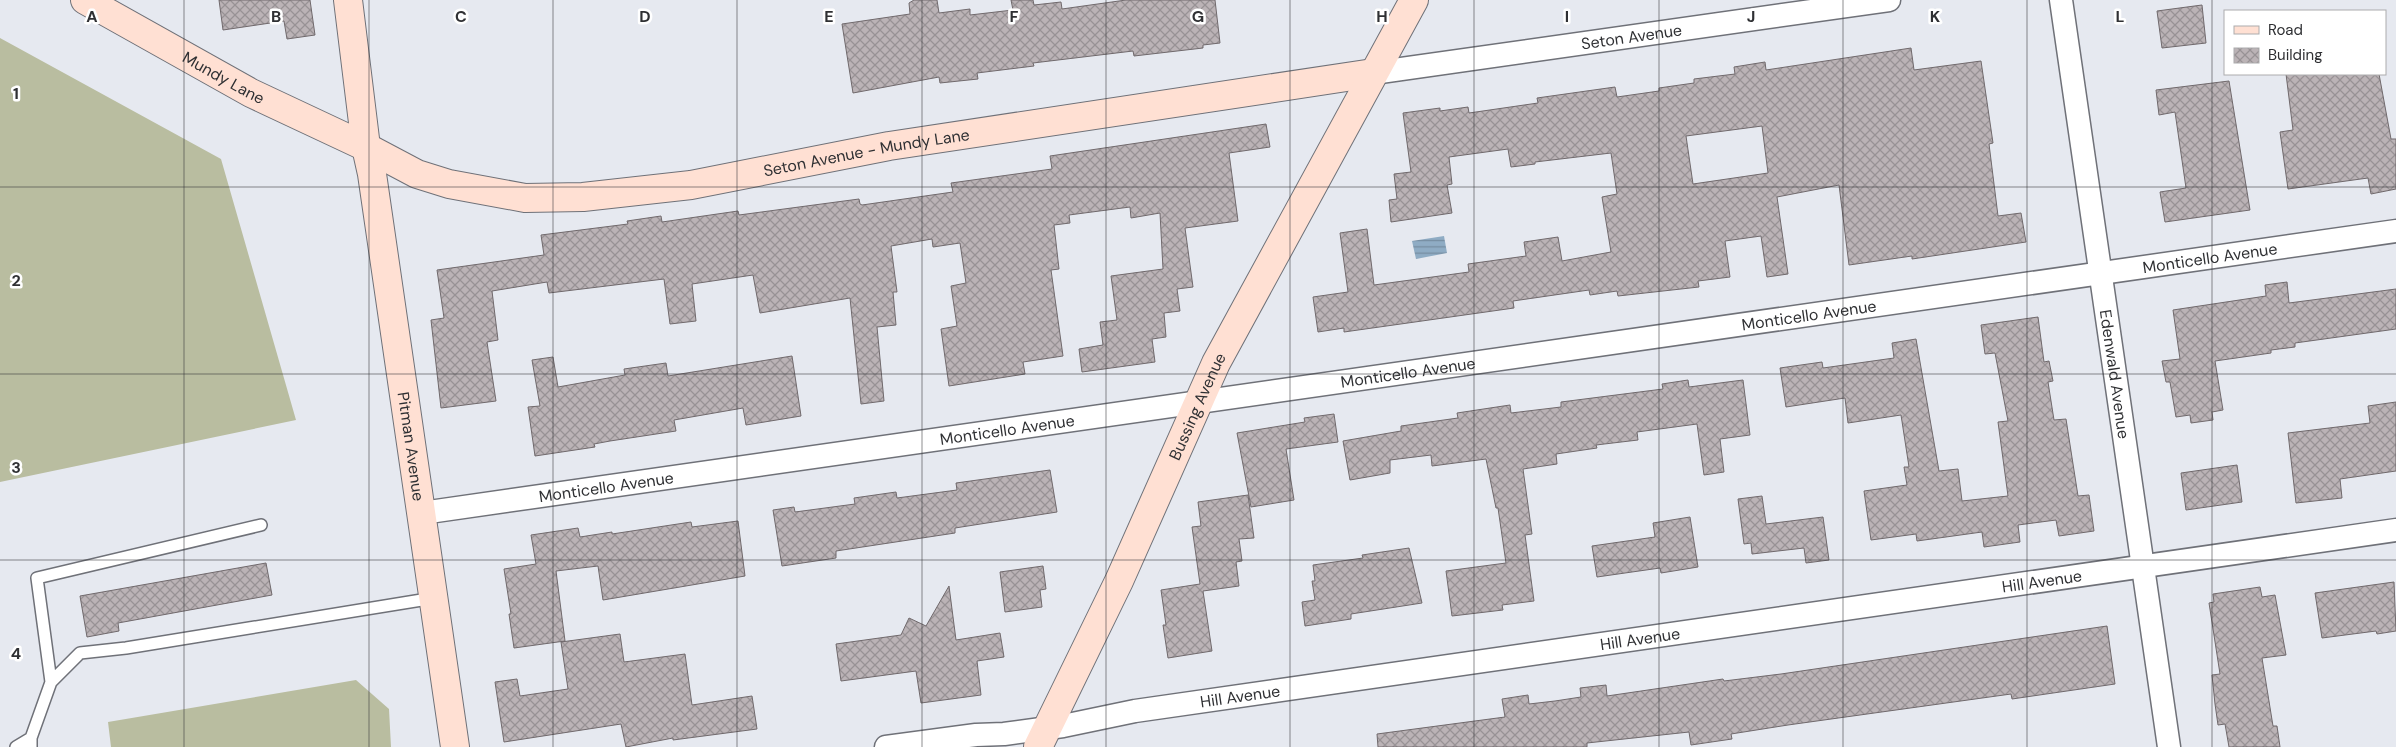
<svg xmlns="http://www.w3.org/2000/svg" width="2396" height="747" font-family="'DM Sans',sans-serif">
  <style>
    .pitch { fill: #b9bda0 }
    .water { fill: url(#water-rules) }
    .building { fill: url(#building-cross-hatch); stroke: #70696c; fill-rule: evenodd }
    .lines { fill: none; stroke-linecap: round; stroke-linejoin: round }
    .lane-casing { stroke: #6f7178; stroke-width: 14 }
    .street-casing { stroke: #6f7178; stroke-width: 25 }
    .secondary-casing { stroke: #6f7178; stroke-width: 30 }
    .lane { stroke: #fff; stroke-width: 11 }
    .street { stroke: #fff; stroke-width: 22 }
    .secondary { stroke: #ffe0d3; stroke-width: 28 }
    .grid { fill: none; stroke: #2f3033; stroke-width: 1; stroke-opacity: 0.55 }
    .labels { text-anchor: middle; stroke-width: 5; stroke-linejoin: round; paint-order: stroke }
    .street-label { font-size: 16px; fill: #2f3033; stroke: #fff }
    .grid-label { font-size: 16px; text-anchor: middle; font-weight: bold; fill: #2f3033; stroke: #fff; stroke-width: 5; stroke-linejoin: round; paint-order: stroke }
  </style>
  <defs>
    <pattern id="water-rules" width="6" height="5" patternUnits="userSpaceOnUse" patternTransform="scale(1.25)"><rect width="6" height="5" fill="#8facc4"/><path d="M0 2.5h6" fill="none" stroke="#758ca0"/></pattern>
    <pattern id="building-cross-hatch" width="8" height="8" patternUnits="userSpaceOnUse" patternTransform="scale(1.25)"><rect width="8" height="8" fill="#bbb3b6"/><path d="M0 0l8 8M0 8l8-8" fill="none" stroke="#989295"/></pattern>
  </defs>
  <rect width="100%" height="100%" fill="#e6e9f0"/>
  <path class="pitch" d="M0,38L221,159L296,420L0,482Z
    M356,680L389,709L391,747H111L108,722Z"/>
  <path class="water" d="M1444,236L1447,253L1416,259L1412,241Z"/>
  <path class="building" d="M219,0H310L315,35L287,39L284,21L223,30Z
    M914,0H937L939,13L970,9V15L1013,10L1011,0H1033L1034,5L1061,2L1062,9L1126,0H1215L1220,43L1203,45V48L1134,56L1133,51L1033,63L1034,66L977,73L978,79L940,83L939,77L853,93L842,24L910,14L909,3Z
    M2202,5L2206,43L2162,48L2157,11Z
    M1911,48L1914,70L1981,61L1993,143L1989,144L1998,216L2021,213L2026,242L1912,259V256L1849,265L1839,185L1777,197L1788,274L1767,277L1761,236L1725,241L1730,277L1698,281L1699,287L1618,296L1617,291L1590,295L1589,290L1513,301L1514,308L1344,332V328L1318,332L1313,297L1348,292L1340,233L1367,229L1374,285L1469,272L1468,264L1526,256L1524,242L1558,237L1562,261L1611,252L1602,197L1617,194L1611,153L1535,162V164L1511,167L1508,149L1449,157L1452,184L1447,185L1452,213L1391,222L1389,200L1397,199L1394,174L1411,172L1403,113L1440,108V111L1468,107L1469,113L1538,103L1537,98L1615,87L1617,97L1659,91V88L1694,83V79L1735,74L1734,67L1765,62L1766,70ZM1762,126L1768,173L1693,184L1686,136Z
    M2286,74H2379L2391,139H2396V189L2371,194L2368,178L2288,189L2280,132L2293,130Z
    M2229,81L2250,210L2165,222L2160,192L2186,188L2175,112L2159,115L2156,90Z
    M1266,124L1270,147L1229,153L1238,221L1185,228L1193,287L1177,289L1180,311L1164,313L1166,337L1152,339L1155,362L1082,372L1079,349L1103,345L1100,322L1117,320L1111,276L1163,269L1160,213L1131,218L1130,207L1069,215L1070,223L1054,225L1059,269L1051,270L1063,356L1023,362L1025,374L949,386L941,329L957,326L951,286L966,283L960,243L933,247L932,239L891,246L897,292H893L896,325L877,327L884,401L861,404L850,298L760,313L753,275L692,284L696,321L670,324L664,279L549,293L547,282L492,291L498,340L487,342L496,401L441,408L431,320L444,318L437,270L544,255L541,235L628,224L627,221L661,216L662,222L738,211L739,215L859,199L860,204L862,205L953,192L951,183L1052,169L1050,156Z
    M2287,282L2289,303L2396,289V329L2295,343V347L2271,350V353L2215,361L2223,410L2212,412L2213,420L2191,423L2190,415L2176,417L2170,382H2166L2162,361L2180,359L2173,310L2266,296L2265,285Z
    M2038,317L2044,362L2049,361L2053,381L2048,382L2054,420L2066,419L2078,496L2089,495L2094,531L2059,536L2056,520L2018,525L2020,542L1984,547L1982,532L1917,541L1916,534L1871,540L1864,491L1907,485L1904,467H1909L1901,415L1848,423L1845,398L1786,407L1780,368L1822,362L1823,368L1894,358L1892,343L1916,339L1939,471L1958,469L1962,501L2008,496L1998,422L2008,421L1995,353L1985,354L1981,325Z
    M792,356L801,416L746,425L743,408L674,420L676,431L610,441L594,444L595,447L535,456L528,407L540,406L532,360L553,357L558,387L625,375L624,369L666,363L668,376Z
    M1688,380L1689,387L1743,380L1750,435L1720,439L1724,472L1704,475L1697,424L1637,432L1638,440L1596,445L1597,448L1556,454L1557,464L1523,469L1532,534L1525,535L1534,601L1502,605L1503,610L1452,616L1446,571L1506,563L1498,508H1496L1486,459L1432,466L1431,455L1390,460V473L1350,480L1343,441L1401,431V426L1458,418L1457,413L1510,405L1511,413L1561,407V402L1663,389L1662,384Z
    M2396,402V471L2340,479L2342,498L2296,503L2288,433L2370,423L2368,406Z
    M1334,414L1338,442L1286,449L1294,500L1251,507L1237,433L1305,422L1304,418Z
    M2237,465L2242,502L2186,510L2181,473Z
    M1050,470L1057,512L955,528V533L836,551V558L782,566L773,510L794,507L795,512L855,504L854,498L896,492L897,498L957,490L956,483Z
    M1248,495L1254,538L1239,539L1242,561L1236,562L1239,586L1203,591L1212,651L1168,658L1163,625H1166L1161,590L1200,584L1192,527L1201,526L1198,502Z
    M1762,496L1766,524L1823,517L1829,560L1806,563L1804,548L1752,554L1751,543L1744,544L1738,499Z
    M1690,517L1698,567L1661,573L1660,568L1597,577L1592,546L1655,537L1653,523Z
    M738,521L745,576L603,600L598,566L556,571L565,641L514,648L509,614H511L504,569L536,564L531,535L578,528L580,537L612,532V534L691,522L692,527Z
    M1409,548L1422,603L1351,614V619L1305,626L1302,602L1315,600L1312,581H1315L1313,565L1363,558L1362,555Z
    M266,563L272,595L118,623L119,631L87,637L80,596Z
    M1043,566L1046,589L1040,590L1042,607L1005,612L1000,572Z
    M2394,582L2396,631L2377,634L2376,631L2322,638L2315,593Z
    M949,586L956,640L1000,633L1004,657L977,661L981,695L921,703L916,671L841,681L836,644L901,635L909,618L926,626Z
    M2260,587L2262,597L2275,595L2286,655L2262,658L2273,726H2277L2280,747H2229L2225,724L2218,725L2215,704L2212,675L2220,674L2209,603L2214,602L2213,594Z
    M2107,626L2115,684L2012,699L2011,694L1788,725L1731,734L1732,739L1691,745L1689,732L1587,743V747H1378L1377,734L1505,717L1502,699L1528,695L1529,704L1555,701L1581,697L1580,688L1606,685L1607,696L1723,679L1724,681L1781,674Z
    M620,634L624,662L685,654L692,705L752,696L757,729L673,740V738L626,747L621,724L504,742L495,682L517,679L520,696L568,689L561,642Z"/>
  <g class="lines">
    <defs>
      <path id="lane" d="M51,682L37,578L261,525
        M16,747L31,738
        M31,747V738L51,682L80,653L126,648L434,598"/>
      <g id="street">
        <path id="s1" d="M2061,0L2169,747"/>
        <path id="s2" d="M1373,73L1889,0"/>
        <path id="s3" d="M422,513L2396,231"/>
        <path id="s4" d="M886,747L976,735L1004,734L1063,726L1135,711L2396,530"/>
      </g>
      <g id="secondary">
        <path id="s5" d="M85,0L251,93L366,147L417,174L449,184L525,198L583,197L691,185L889,146L1373,73"/>
        <path id="s6" d="M348,0L366,147L372,174L455,747"/>
        <path id="s7" d="M1038,747L1119,581L1216,363L1414,0"/>
      </g>
    </defs>
    <use href="#lane" class="lane-casing"/>
    <use href="#street" class="street-casing"/>
    <use href="#secondary" class="secondary-casing"/>
    <use href="#lane" class="lane"/>
    <use href="#street" class="street"/>
    <use href="#secondary" class="secondary"/>
  </g>
  <path class="grid" d="M184,0V747M369,0V747M553,0V747M737,0V747M922,0V747M1106,0V747M1290,0V747M1474,0V747M1659,0V747M1843,0V747M2027,0V747M2212,0V747M0,187H2396M0,374H2396M0,560H2396"/>
  <g class="labels">
    <g class="street-label">
      <text dy="6" stroke="none"><textPath href="#s2" startOffset="261">Seton Avenue</textPath></text>
      <text dy="6" stroke="none"><textPath href="#s5" startOffset="159">Mundy Lane</textPath></text>
      <text dy="6" stroke="none"><textPath href="#s5" startOffset="831">Seton Avenue - Mundy Lane</textPath></text>
      <text dy="6" stroke="none"><textPath href="#s3" startOffset="1806">Monticello Avenue</textPath></text>
      <text dy="6" stroke="none"><textPath href="#s3" startOffset="1401">Monticello Avenue</textPath></text>
      <text dy="6" stroke="none"><textPath href="#s3" startOffset="996">Monticello Avenue</textPath></text>
      <text dy="6" stroke="none"><textPath href="#s1" startOffset="378">Edenwald Avenue</textPath></text>
      <text dy="6" stroke="none"><textPath href="#s7" startOffset="376">Bussing Avenue</textPath></text>
      <text dy="6" stroke="none"><textPath href="#s3" startOffset="591">Monticello Avenue</textPath></text>
      <text dy="6" stroke="none"><textPath href="#s6" startOffset="451">Pitman Avenue</textPath></text>
      <text dy="6" stroke="none"><textPath href="#s3" startOffset="186">Monticello Avenue</textPath></text>
      <text dy="6" stroke="none"><textPath href="#s4" startOffset="1168">Hill Avenue</textPath></text>
      <text dy="6" stroke="none"><textPath href="#s4" startOffset="762">Hill Avenue</textPath></text>
      <text dy="6" stroke="none"><textPath href="#s4" startOffset="358">Hill Avenue</textPath></text>
    </g>
  </g>
  <g class="grid-label">
    <text x="92" y="22">A</text>
    <text x="276" y="22">B</text>
    <text x="461" y="22">C</text>
    <text x="645" y="22">D</text>
    <text x="829" y="22">E</text>
    <text x="1014" y="22">F</text>
    <text x="1198" y="22">G</text>
    <text x="1382" y="22">H</text>
    <text x="1567" y="22">I</text>
    <text x="1751" y="22">J</text>
    <text x="1935" y="22">K</text>
    <text x="2120" y="22">L</text>
    <text x="16" y="99">1</text>
    <text x="16" y="286">2</text>
    <text x="16" y="473">3</text>
    <text x="16" y="659">4</text>
  </g>
  <rect x="2224" y="10" width="162" height="65" fill="#ffffff" stroke="#acacad"/>
  <rect x="2234" y="26" width="25" height="8" fill="#ffe0d3" stroke="#acacad"/>
  <text x="2268" y="35" font-size="15" fill="#2f3033">Road</text>
  <rect x="2234" y="48" width="25" height="15" fill="url(#building-cross-hatch)" stroke="#acacad"/>
  <text x="2268" y="60" font-size="15" fill="#2f3033">Building</text>
</svg>
